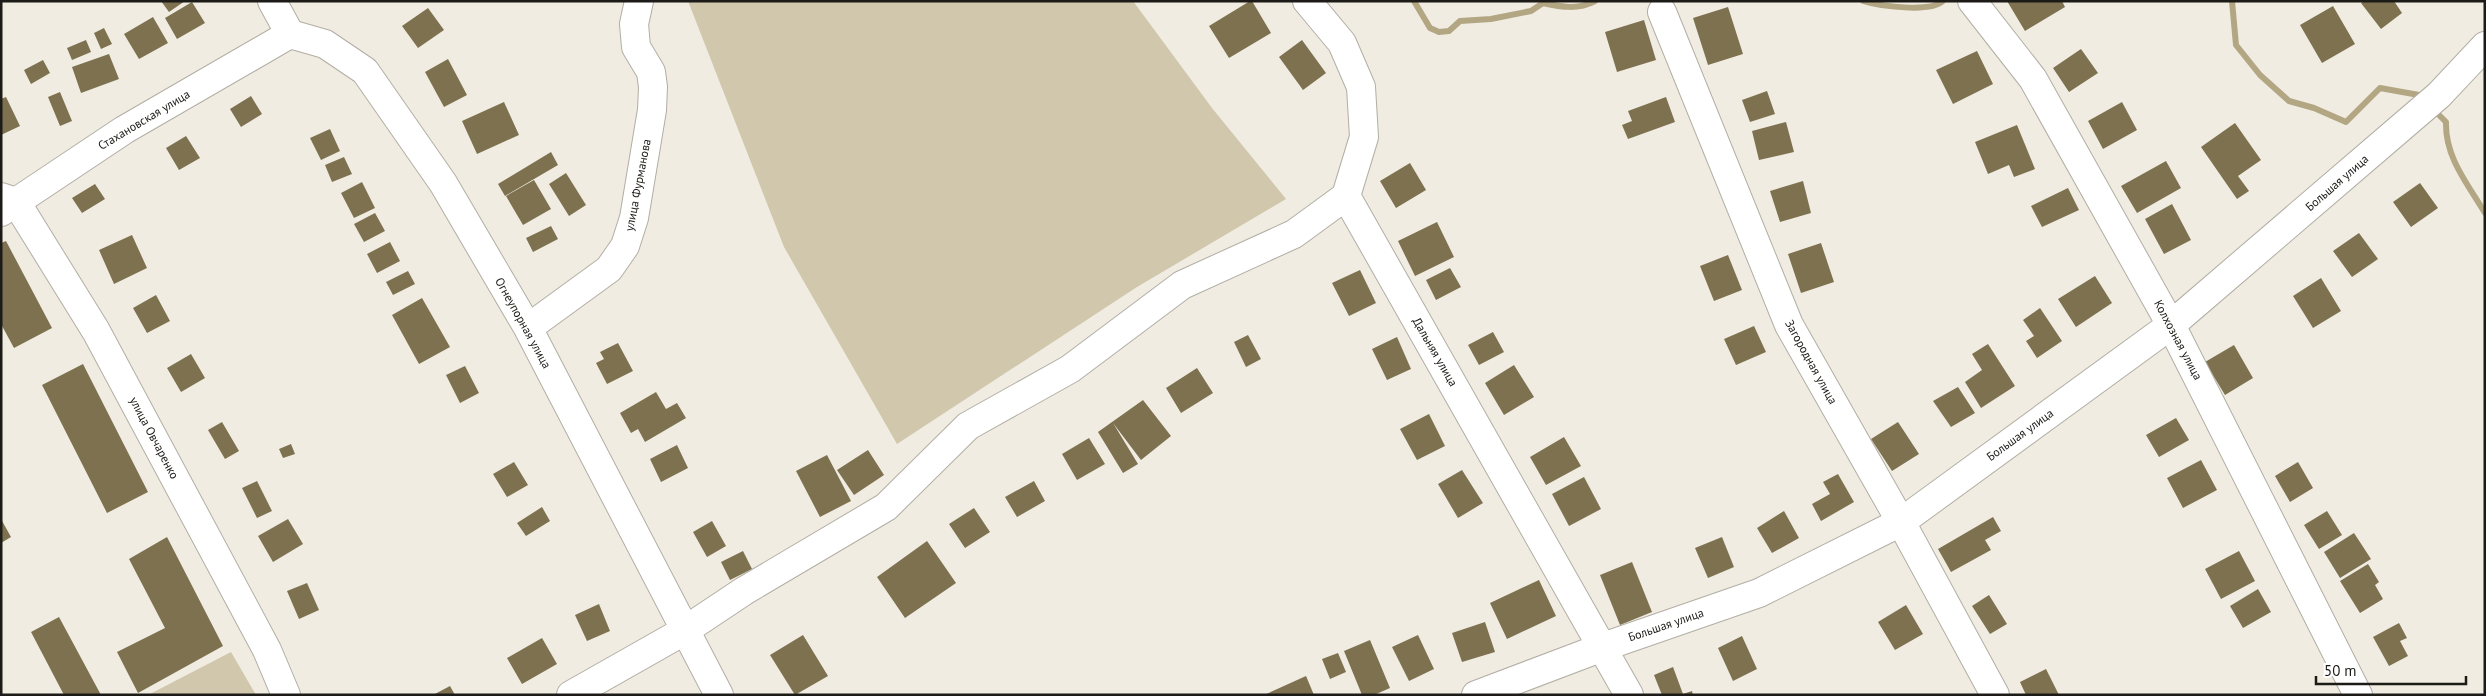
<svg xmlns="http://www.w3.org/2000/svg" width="2486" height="696" font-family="'PT Sans',sans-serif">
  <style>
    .green { fill: #d0c7ad }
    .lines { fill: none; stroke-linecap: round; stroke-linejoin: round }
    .stream { stroke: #b2a683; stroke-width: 6 }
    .building { fill: #7d7150 }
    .minor-casing { stroke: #b2aea4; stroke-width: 30 }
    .minor { stroke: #fff; stroke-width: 28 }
    .labels { text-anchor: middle; stroke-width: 4; stroke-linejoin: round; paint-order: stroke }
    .street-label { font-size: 12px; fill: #1c1b17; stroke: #fff }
  </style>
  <rect width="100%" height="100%" fill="#f0ece1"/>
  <path class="green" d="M688,1H1133L1212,108L1286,199L1137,287L897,444L784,247Z
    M231,652L256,695H148Z"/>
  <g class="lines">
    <path class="stream" d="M1414,1L1430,28L1439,32L1449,31L1460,21L1491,19L1531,11L1543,3C1561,7 1578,10 1595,1
      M1863,1C1879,6 1931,13 1943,1
      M2232,1L2236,45L2260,75L2289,101L2314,108L2346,122L2380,88L2419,95L2423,100
      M2432,108L2446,122C2445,157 2467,183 2485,213"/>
  </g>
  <path class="building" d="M161,1H185L169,12Z
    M1250,1H1252L1271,33L1229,58L1209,26Z
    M2007,1H2062L2065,7L2025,31Z
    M2364,1H2394L2402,13L2381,29L2361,3Z
    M192,2L205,23L177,39L165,18Z
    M2333,6L2355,44L2322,63L2300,25Z
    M1728,7L1743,54L1708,65L1693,18Z
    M428,8L444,30L418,48L402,26Z
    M153,17L168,43L139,59L124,34Z
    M1644,20L1656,60L1617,72L1605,32Z
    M104,28L112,44L101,49L94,33Z
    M86,40L91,52L72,60L67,48Z
    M1302,40L1326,73L1303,90L1279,57Z
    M2081,49L2098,73L2069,92L2053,68Z
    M1977,51L1993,84L1953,104L1936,70Z
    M109,54L119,79L81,93L72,67Z
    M448,59L467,95L444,107L425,72Z
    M43,60L50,73L31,84L24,70Z
    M1767,91L1775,114L1750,122L1742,100Z
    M60,92L72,121L60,126L48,97Z
    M251,96L262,114L241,127L230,109Z
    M6,97L20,126L1,135V99Z
    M1666,97L1675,122L1628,139L1622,125L1632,121L1628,111Z
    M504,102L519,135L477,154L462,121Z
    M2122,102L2137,130L2103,149L2088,121Z
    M1786,122L1794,152L1759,160L1752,131Z
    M2235,123L2261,160L2238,176L2249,191L2237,199L2201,147Z
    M2017,125L2035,169L2014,177L2009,165L1988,174L1975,142Z
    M330,129L340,151L321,160L310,138Z
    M186,136L200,158L179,170L166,148Z
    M551,152L558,165L505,196L498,184Z
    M344,157L352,174L332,182L325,165Z
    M2166,161L2181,188L2137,213L2121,186Z
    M1410,163L1426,190L1396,208L1380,181Z
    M566,173L586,205L569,216L549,184Z
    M534,180L551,209L523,225L506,196Z
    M1803,181L1811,213L1780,222L1770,191Z
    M362,182L375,208L354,218L341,193Z
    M2420,183L2438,208L2411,227L2393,202Z
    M95,184L105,199L82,213L72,198Z
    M2068,188L2079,210L2042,227L2031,206Z
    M2172,204L2191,240L2164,254L2145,219Z
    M375,213L385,231L364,242L354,224Z
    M1437,222L1454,257L1415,276L1398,241Z
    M551,226L558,239L533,252L526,238Z
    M2359,233L2378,259L2352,277L2333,251Z
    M132,235L147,268L114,284L99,250Z
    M6,241L52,328L14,348L1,324V243Z
    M390,242L400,261L377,273L367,254Z
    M1821,243L1834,282L1801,293L1788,254Z
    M1728,255L1742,290L1714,301L1700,266Z
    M1450,268L1461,287L1436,300L1426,280Z
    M1360,270L1376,303L1349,316L1332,283Z
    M408,271L415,284L393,295L386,282Z
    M2095,276L2112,303L2076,327L2058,299Z
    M2321,278L2341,311L2313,328L2293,296Z
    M156,295L170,321L147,333L133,308Z
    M422,298L450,347L419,364L392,315Z
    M2040,308L2062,341L2037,358L2026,341L2034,336L2023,320Z
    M1754,326L1766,352L1736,365L1724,339Z
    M1493,332L1504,352L1479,365L1468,345Z
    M1248,335L1261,359L1246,367L1234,342Z
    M1397,337L1411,369L1387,380L1372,349Z
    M618,343L633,371L607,384L596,363L604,359L600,352Z
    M1988,344L2015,386L1981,408L1965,382L1982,370L1972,354Z
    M2234,345L2253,378L2225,395L2205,362Z
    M191,354L205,378L181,392L167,368Z
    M83,364L148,492L107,513L42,385Z
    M1514,365L1534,397L1504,415L1485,383Z
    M465,366L479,393L460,403L446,375Z
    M1197,368L1213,393L1181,413L1166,388Z
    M1958,387L1975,413L1951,427L1933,401Z
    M656,392L666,409L677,403L686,418L645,442L638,429L631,433L620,413Z
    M1143,400L1171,436L1141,460L1113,423L1138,464L1123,473L1098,432Z
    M1429,414L1445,446L1417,460L1400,429Z
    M2176,418L2189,440L2159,457L2146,435Z
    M222,422L239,451L225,459L208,430Z
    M1898,422L1919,454L1892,471L1871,439Z
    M1564,437L1581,466L1546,485L1530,457Z
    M1089,438L1105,464L1077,480L1062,454Z
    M291,444L295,454L283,458L279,449Z
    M677,445L688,468L661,482L650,459Z
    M868,450L884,475L854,495L837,470Z
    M827,455L851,501L820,517L796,471Z
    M2201,460L2217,490L2183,508L2167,478Z
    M514,462L528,485L507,497L493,474Z
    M2298,462L2313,488L2290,502L2275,476Z
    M1462,470L1483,503L1458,518L1438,484Z
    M1838,474L1854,502L1821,521L1812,504L1830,494L1823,482Z
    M1584,477L1601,509L1569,526L1552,494Z
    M257,481L272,511L257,518L242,488Z
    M1034,481L1045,501L1017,517L1005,497Z
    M542,507L550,521L526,536L517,523Z
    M974,508L990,532L965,548L949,524Z
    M1784,511L1799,538L1772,553L1757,528Z
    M2327,511L2342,535L2319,549L2304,525Z
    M1993,517L2001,531L1985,540L1991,550L1951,572L1938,549Z
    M1,519L11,537L1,543Z
    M288,519L303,544L273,562L258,536Z
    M712,521L726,546L707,557L693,532Z
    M2354,533L2371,559L2340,578L2324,552Z
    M167,537L223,646L138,693L117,652L165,628L129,559Z
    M1722,537L1734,567L1708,578L1695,548Z
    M927,541L956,583L905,618L877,577Z
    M743,551L752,569L730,580L721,562Z
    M2239,551L2255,581L2221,599L2205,569Z
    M1632,562L1652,612L1620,625L1600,575Z
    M2368,564L2379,582L2375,585L2383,599L2360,613L2340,581Z
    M1539,580L1556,616L1507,639L1490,603Z
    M307,583L319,610L299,619L287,591Z
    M2258,589L2271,612L2243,628L2230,606Z
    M1989,595L2007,624L1990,634L1972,606Z
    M599,604L610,631L587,641L575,615Z
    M1906,605L1923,634L1895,650L1878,622Z
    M59,617L101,695H64L31,632Z
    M1485,622L1495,652L1462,662L1452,633Z
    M2399,623L2407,638L2400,641L2408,656L2389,666L2373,637Z
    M803,635L828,676L795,695L770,655Z
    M1418,635L1434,669L1409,681L1392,647Z
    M1742,636L1757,669L1733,681L1718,648Z
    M542,638L557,664L522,684L507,658Z
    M1370,640L1390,688L1374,695H1362L1344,651Z
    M1338,653L1346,672L1330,679L1322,659Z
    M1673,667L1683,694L1692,691L1693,695H1662L1654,675Z
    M2046,669L2059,695H2026L2020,682Z
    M1306,676L1314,695H1264Z
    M450,686L455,695H433Z"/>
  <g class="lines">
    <defs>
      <path id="minor" d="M272,1L290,34L325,44L365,71L443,183L528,328L719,695
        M1307,1L1342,43L1361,87L1364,137L1346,196L1629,695
        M1972,1L2033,79L2171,325L2358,695
        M1662,12L1789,325L1901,522L1995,695
        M1,197L16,202L96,331L267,650L286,695
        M1,212L124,130L290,34
        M528,328L609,269L625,246L634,218L652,110L653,87L651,72L636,47L634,24L639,1
        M571,695L684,631L744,591L886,507L968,426L1070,369L1182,285L1294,234L1346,196
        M1476,695L1603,647L1759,593L1901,522L2171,325L2439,95L2485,46"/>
    </defs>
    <use href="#minor" class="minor-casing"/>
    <use href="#minor" class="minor"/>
  </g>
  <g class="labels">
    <g class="street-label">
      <text transform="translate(144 120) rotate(-31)" y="4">Стахановская улица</text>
      <text transform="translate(2337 183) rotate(-41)" y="4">Большая улица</text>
      <text transform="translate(638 185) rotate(-79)" y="4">улица Фурманова</text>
      <text transform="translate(523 323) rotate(61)" y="4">Огнеупорная улица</text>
      <text transform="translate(2178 340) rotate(62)" y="4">Колхозная улица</text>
      <text transform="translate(1435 352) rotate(60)" y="4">Дальняя улица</text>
      <text transform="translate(1811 362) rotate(61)" y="4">Загородная улица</text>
      <text transform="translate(2020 435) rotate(-36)" y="4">Большая улица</text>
      <text transform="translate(154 438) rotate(62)" y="4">улица Овчаренко</text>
      <text transform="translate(1666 625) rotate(-19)" y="4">Большая улица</text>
    </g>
  </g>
  <rect width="2486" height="696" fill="none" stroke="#1c1b17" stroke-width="5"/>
  <path d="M2316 676v8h150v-8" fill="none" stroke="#1c1b17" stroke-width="2.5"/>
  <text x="2324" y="676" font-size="15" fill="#1c1b17" stroke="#ffffff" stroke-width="4" paint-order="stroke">50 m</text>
</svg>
